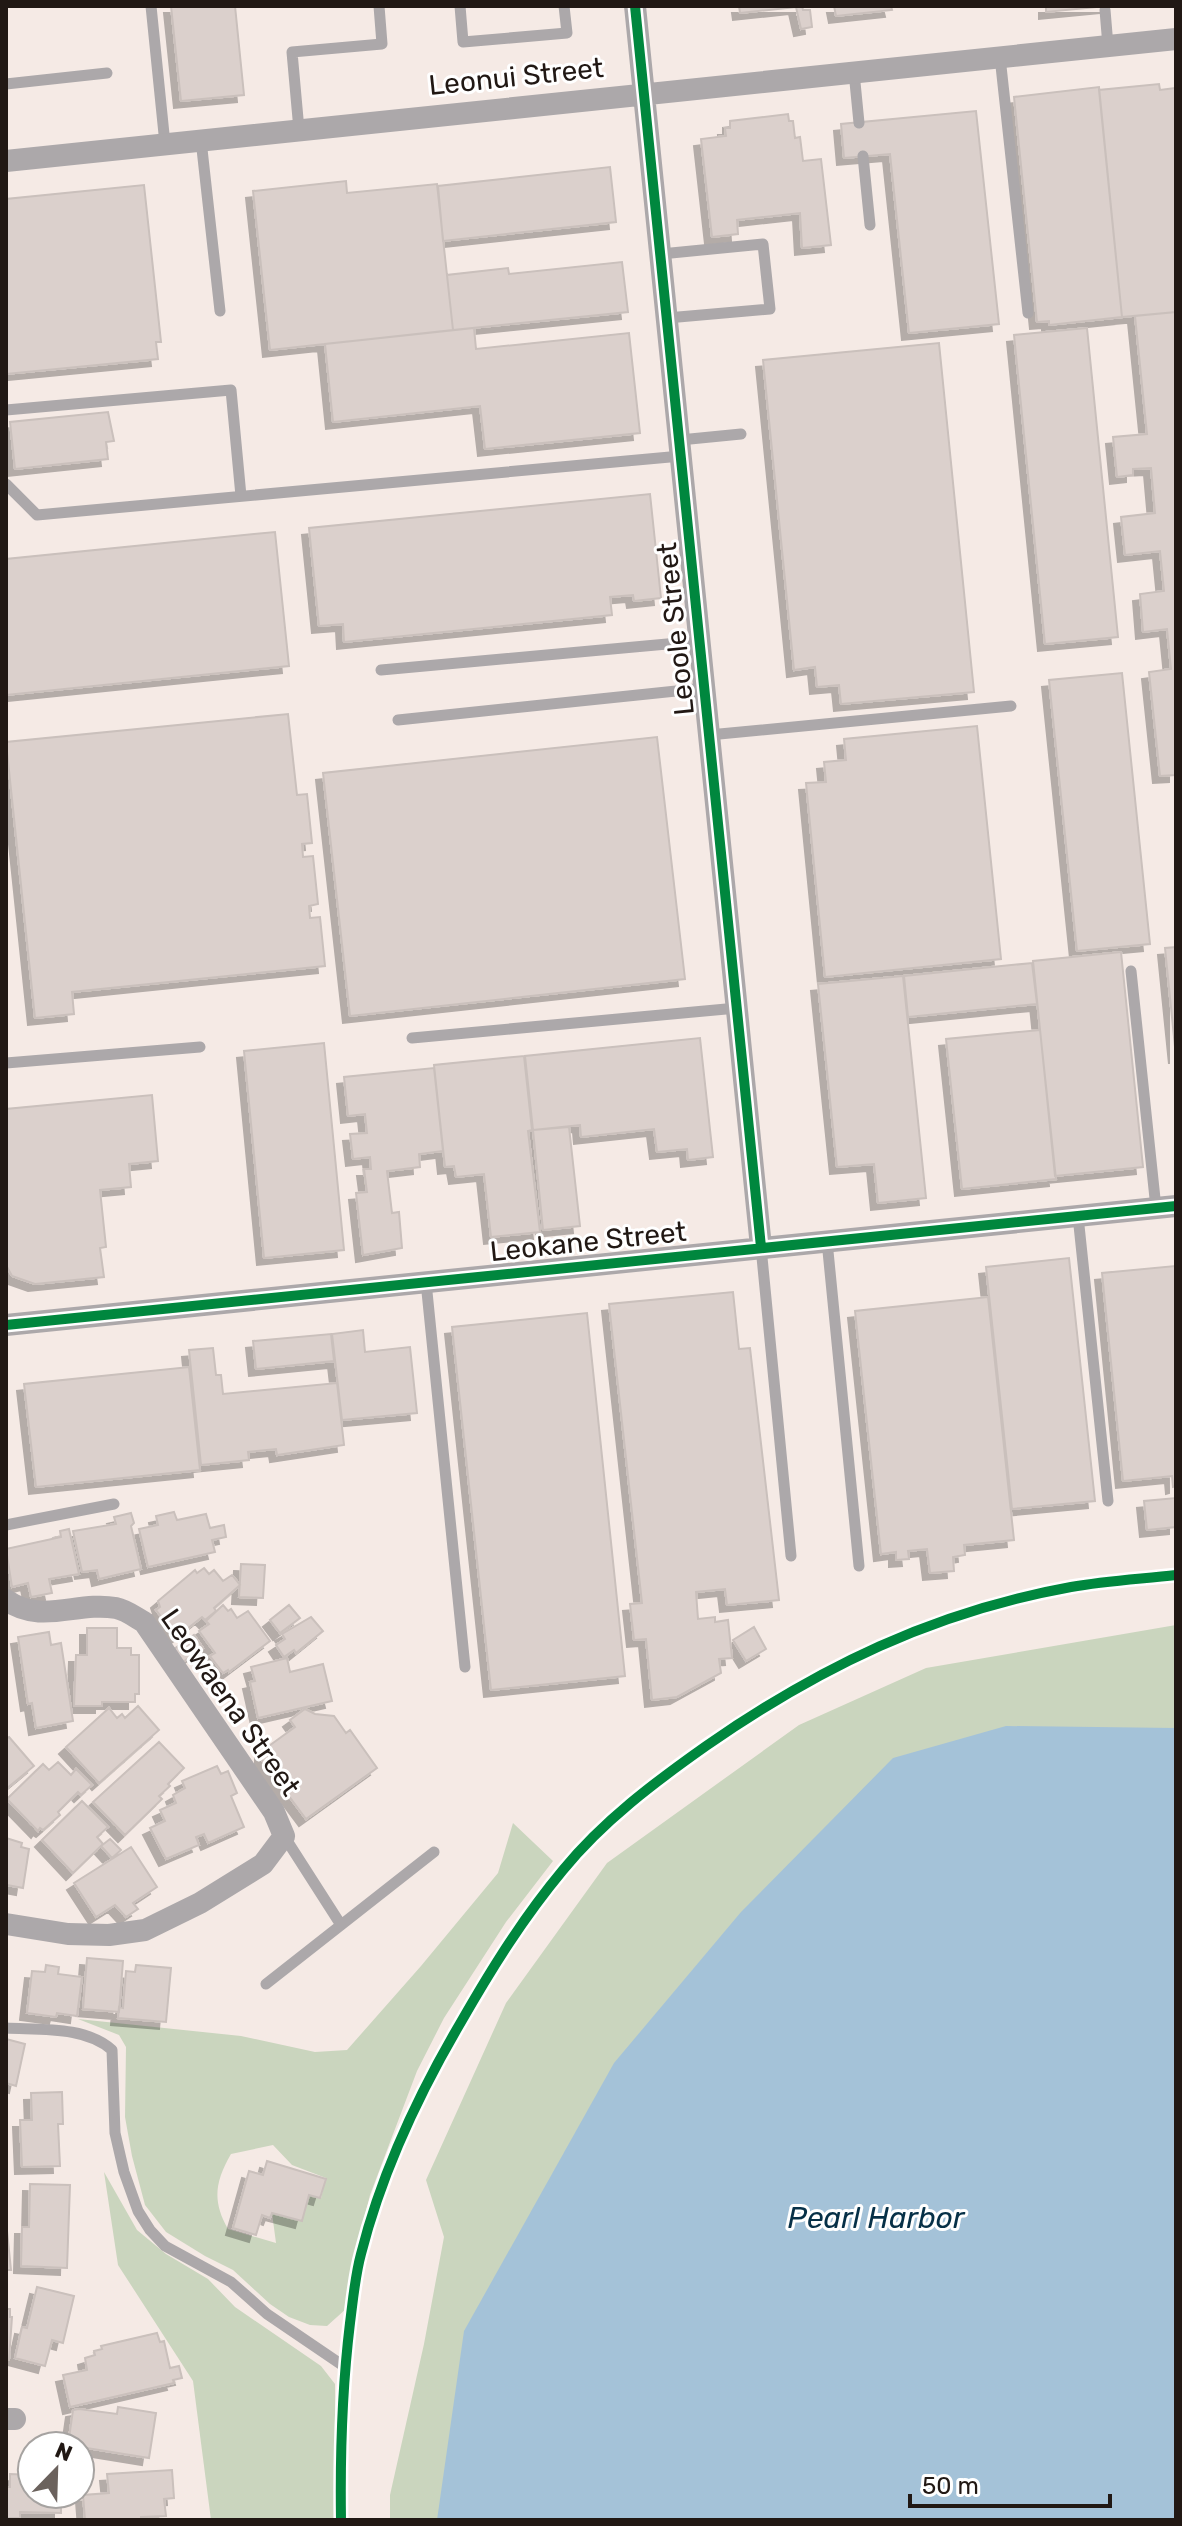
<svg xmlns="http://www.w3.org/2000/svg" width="1182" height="2526" font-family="Rubik,sans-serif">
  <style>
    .green { fill: #cad5be; fill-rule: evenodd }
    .water { fill: #a4c2d8 }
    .building { fill: #dbd0cc; stroke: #cac0bc; stroke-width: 2; filter: url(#shadow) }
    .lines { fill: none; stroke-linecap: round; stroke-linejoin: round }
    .service { stroke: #aca8aa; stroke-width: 11 }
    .minor { stroke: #aca8aa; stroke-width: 22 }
    .cycleway-casing { stroke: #fff; stroke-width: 15 }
    .cycleway { stroke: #00873e; stroke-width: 10 }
    .labels { text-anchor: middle; stroke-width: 6; stroke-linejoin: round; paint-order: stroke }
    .street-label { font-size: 28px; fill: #211814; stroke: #fff }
    .water-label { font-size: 30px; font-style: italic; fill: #063047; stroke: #fff }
  </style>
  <defs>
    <filter id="shadow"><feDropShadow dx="-7" dy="7" stdDeviation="0" flood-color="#0004"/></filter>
  </defs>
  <rect width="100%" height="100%" fill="#f5eae5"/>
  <path class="green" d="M1176,1625V1805L490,2520H390V2495L424,2344L444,2237L426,2180L506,2003L607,1863L799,1725L926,1668Z
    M513,1823L553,1861L506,1922L444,2018L417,2071L370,2195L356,2251L347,2308L327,2326L310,2325L289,2317L270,2304L233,2270L205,2256L166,2232L145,2205L132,2156L125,2117L126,2047L119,2035L78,2019L241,2036L315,2052L347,2050L421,1966L498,1873ZM273,2145L292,2165L326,2178L321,2198L309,2195L302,2221L272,2213L276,2243L228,2229C212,2201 215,2182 231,2154Z
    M104,2172L137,2230L166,2254L208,2279L235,2307L321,2366L335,2384V2520H211L193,2381L118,2265Z"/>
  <path class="water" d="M1006,1726L1176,1728V2520H437L464,2331L614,2063L741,1912L893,1758Z"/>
  <path class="building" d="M171,6H235L244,95L181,101Z
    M739,6H805H802L803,10H810L812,27L801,29L796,7L740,13Z
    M834,6H891L892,10L836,16Z
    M1046,6H1107L1046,12Z
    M1159,84L1160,90L1176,88V312L1122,317L1099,90Z
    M1099,87L1122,317L1049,325V321L1037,322L1014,97Z
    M976,111L999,324L909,333L890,154L844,158L841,124Z
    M788,114L789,121H793L795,138L800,137L803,161L821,159L831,245L802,248L800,213L737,220L738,234L712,237L701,139L726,136L725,128H730V121Z
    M610,167L616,222L443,241L438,186Z
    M346,181L347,193L437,184L453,330L270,350L253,191Z
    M144,185L161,342H156L158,359L6,374V199Z
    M622,262L628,312L453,330L447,275L508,268L509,274Z
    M1176,312V775L1160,776L1149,672L1171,669L1167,629L1143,632L1140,594L1164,591L1160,551L1125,555L1121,517L1155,513L1151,468L1133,469V475L1117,477L1113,437L1147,434L1135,316Z
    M474,328L476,349L629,333L640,433L485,449L480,406L333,422L325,344Z
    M1087,328L1118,637L1045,644L1014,335Z
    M939,343L974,692L841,704L839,685L817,687L815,667L794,670L763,360Z
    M108,412L114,441L106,442L108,459L15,469L10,422Z
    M650,494L661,598L634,601L633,595L610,597L612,615L344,642L343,624L319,626L309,528Z
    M275,532L289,666L6,695V559Z
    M1122,673L1150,944L1077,951L1049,680Z
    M288,714L297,795L307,794L312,843L302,844L303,857L313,856L318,904L309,906L310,918L320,917L325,966L72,992L74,1014L35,1018L6,742Z
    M977,726L1001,959L825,977L806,783L826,782L824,762L846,760L844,739Z
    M657,737L685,979L350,1016L323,773Z
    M1176,947V1057L1165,948Z
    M1121,952L1143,1167L1055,1176L1033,961Z
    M1032,963L1037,1004L908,1017L904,976Z
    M903,976L926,1198L878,1203L874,1164L837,1167L818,984Z
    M1040,1030L1056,1179L962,1189L946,1039Z
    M700,1038L713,1157L688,1160L687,1149L657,1152L654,1129L581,1137L580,1125L533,1130L525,1056Z
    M324,1043L344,1250L264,1258L244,1051Z
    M524,1056L532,1130L528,1131L540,1232L491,1237L484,1174L456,1177L454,1166L445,1167L434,1065Z
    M434,1068L443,1151L419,1154L420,1167L387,1171L392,1213L399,1212L402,1248L363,1255L356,1193L367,1192L364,1169H371L370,1157L353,1159L350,1134L367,1133L365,1114L348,1116L344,1077Z
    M152,1095L158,1161L129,1164L131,1187L100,1190L106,1247L100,1248L104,1277L35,1284L12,1276L6,1265V1109Z
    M569,1127L580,1226L543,1230L533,1130Z
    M1069,1258L1095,1501L1012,1509L986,1267Z
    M1175,1266L1176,1486L1173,1487L1172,1476L1123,1481L1102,1273Z
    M733,1292L739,1349L750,1348L779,1600L727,1605L725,1589L696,1592L698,1619L715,1617V1622L728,1620L732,1658L719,1659L721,1673L677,1697L652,1700L646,1639L634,1640L630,1604L642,1603L609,1304Z
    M988,1297L1014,1540L964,1545L965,1555L953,1557L954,1571L930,1573L927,1549L908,1551L909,1559L896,1560V1552L881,1554L855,1311Z
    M587,1313L625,1676L491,1690L452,1327Z
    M363,1330L365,1352L410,1347L417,1413L342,1420L332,1334Z
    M331,1334L334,1361L256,1369L253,1341Z
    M213,1348L216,1375H221L223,1394L337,1383L344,1445L277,1455L276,1449L248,1452L249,1460L201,1465L189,1350Z
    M189,1367L200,1470L36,1487L24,1384Z
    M1176,1498V1527L1147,1530L1144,1501Z
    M174,1512L177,1520L206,1514L210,1528L224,1525L226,1537L212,1540L215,1552L148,1567L139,1529L158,1525L156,1516Z
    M131,1513L134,1523L131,1526L141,1569L99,1579L97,1570L82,1572L73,1531L116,1524L114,1517Z
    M69,1529L79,1574L49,1579L52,1593L31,1597L28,1583L12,1587L6,1549L61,1537L60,1531Z
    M241,1564L265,1565L263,1598L239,1597Z
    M204,1568L209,1574L214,1570L223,1581L232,1575L240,1585L214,1608L216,1611L205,1620L202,1617L177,1637L156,1610L160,1607L158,1601L195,1570L197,1573Z
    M223,1605L228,1611L231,1609L237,1618L248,1611L270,1641L229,1672L228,1670L223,1673L210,1656L215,1653L199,1631L209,1624L206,1621Z
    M289,1605L300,1618L280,1633L270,1620Z
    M311,1617L323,1631L296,1653L294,1650L284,1657L276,1645L285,1639L282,1634Z
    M754,1627L766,1649L746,1661L733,1640Z
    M87,1628H117V1648H131V1655H139V1694H135V1702H102V1706H74L76,1655H87Z
    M49,1632L51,1645L61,1643L73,1721L36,1728L32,1703L28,1704L18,1637Z
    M194,1635L203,1648L183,1662L174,1649Z
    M287,1658L290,1672L323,1664L332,1701L258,1718L250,1682L255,1681L251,1667Z
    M138,1706L159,1730L99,1783L66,1747L109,1708L117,1718L122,1714L125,1718Z
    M305,1709L315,1714L334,1716L346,1733L350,1730L377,1768L306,1819L262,1760V1751L295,1727L290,1720Z
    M9,1737L34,1766L6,1789V1739Z
    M159,1742L184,1768L168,1784L170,1786L159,1796L162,1799L125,1835L93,1802Z
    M58,1762L71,1775L76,1769L92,1785L81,1795L78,1792L58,1812L60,1815L43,1830L40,1828L38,1831L7,1799L43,1764L49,1770Z
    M217,1766L221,1774L228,1771L237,1793L231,1796L244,1827L208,1843L204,1834L196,1837L199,1845L166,1859L150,1828L165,1821L160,1810L176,1803L173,1795L185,1788L182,1781Z
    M82,1801L108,1827L97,1837L103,1844L73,1873L42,1840Z
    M6,1838L22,1843L21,1847L29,1849L23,1888L7,1885L6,1893Z
    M110,1839L121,1850L112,1858L101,1846Z
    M131,1847L157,1887L133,1903L138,1909L126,1917L115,1905L96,1917L74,1883Z
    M87,1958L123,1961L119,2012L83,2009Z
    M46,1965L59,1967L58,1974L82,1977L77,2016L57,2013L56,2017L27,2013L32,1971L45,1972Z
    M136,1965L171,1968L166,2022L118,2018L119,2007L123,2008L126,1971L135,1972Z
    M6,2039L25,2044L16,2086L6,2083Z
    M62,2092L63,2124H58L60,2166L22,2167L20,2120H32L31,2093Z
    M267,2161L326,2179L320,2198L309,2195L302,2221L272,2213L270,2218L262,2215L256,2235L233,2228L249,2171L263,2175Z
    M30,2184L70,2185L67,2268L21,2266L22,2227H29Z
    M6,2221L11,2270H6Z
    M37,2287L74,2296L63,2343L52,2340L45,2366L15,2358L22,2327L27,2328Z
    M6,2309H10V2317H12L9,2360H6Z
    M157,2333L160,2342L164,2341L170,2368L179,2366L182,2378L173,2380L174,2383L70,2407L63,2375L87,2370L85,2358L95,2355L94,2351L102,2349L101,2346Z
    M118,2407L156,2413L149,2458L68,2445L73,2410L79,2409L117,2414Z
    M172,2470L174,2498L164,2499L166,2516L141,2517V2520H85L83,2495L109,2493L107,2474Z
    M10,2474L32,2475V2494H61V2513L20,2512V2518H6V2487H10Z"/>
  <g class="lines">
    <path class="service" d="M151,6L165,144
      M460,6L463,42L567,33L564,6
      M1105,10L1108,46
      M1000,57L1028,313
      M854,72L859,123
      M6,84L107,73
      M299,130L292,52L382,44L379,6
      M201,140L220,311
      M863,156L870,225
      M661,254L763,244L770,309L667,318
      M6,410L231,390L241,496
      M680,440L741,434
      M6,484L37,515L681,456
      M381,670L700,641
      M398,720L705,688
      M709,735L1011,706
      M1131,971L1156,1208
      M412,1038L737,1008
      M6,1063L200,1047
      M1078,1216L1108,1501
      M827,1241L859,1566
      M761,1247L791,1556
      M426,1282L465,1667
      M6,1525L114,1504
      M284,1836L341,1925
      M266,1984L434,1852
      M6,2028C39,2030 86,2026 112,2050L115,2133L124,2172L138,2211L150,2230L165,2246L231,2282L267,2314L345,2367"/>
    <path class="minor" d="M635,6L761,1247
      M6,161L1176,39
      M6,1325L1176,1206
      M6,1600C42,1625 77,1601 116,1608C126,1610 135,1617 144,1622L274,1812L284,1836L263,1864L200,1903L145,1930L109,1935L68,1934L6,1924
      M6,2419H15"/>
    <defs>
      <path id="cycleway" d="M635,6L761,1247
        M6,1325L1176,1206
        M341,2520C340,2454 342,2389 350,2323C353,2300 355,2276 361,2254C382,2171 418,2095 461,2022C492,1968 523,1918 563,1870C603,1821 655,1782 706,1746C820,1667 933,1612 1071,1587C1106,1581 1141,1579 1176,1575"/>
    </defs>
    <use href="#cycleway" class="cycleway-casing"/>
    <use href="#cycleway" class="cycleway"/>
  </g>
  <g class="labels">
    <g class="street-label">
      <text transform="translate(516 76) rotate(-6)" y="10">Leonui Street</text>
      <text transform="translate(675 629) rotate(-96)" y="10">Leoole Street</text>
      <text transform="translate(588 1241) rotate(-6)" y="10">Leokane Street</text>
      <text transform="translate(231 1702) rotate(55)" y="10">Leowaena Street</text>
    </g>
    <g class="water-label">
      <text x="876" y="2228">Pearl Harbor</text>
    </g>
  </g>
  <rect width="1182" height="2526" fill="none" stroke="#211814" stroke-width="16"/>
  <g transform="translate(56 2470) rotate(23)"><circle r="38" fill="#ffffff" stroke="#a6a3a1" stroke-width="2"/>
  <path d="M0-6L14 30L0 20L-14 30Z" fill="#6b625d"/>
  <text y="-12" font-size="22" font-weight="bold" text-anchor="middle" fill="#211814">N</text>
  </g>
  <path d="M910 2494v12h200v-12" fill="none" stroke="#211814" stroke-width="4"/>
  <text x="922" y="2494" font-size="24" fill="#211814" stroke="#ffffff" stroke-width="6" paint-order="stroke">50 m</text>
</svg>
